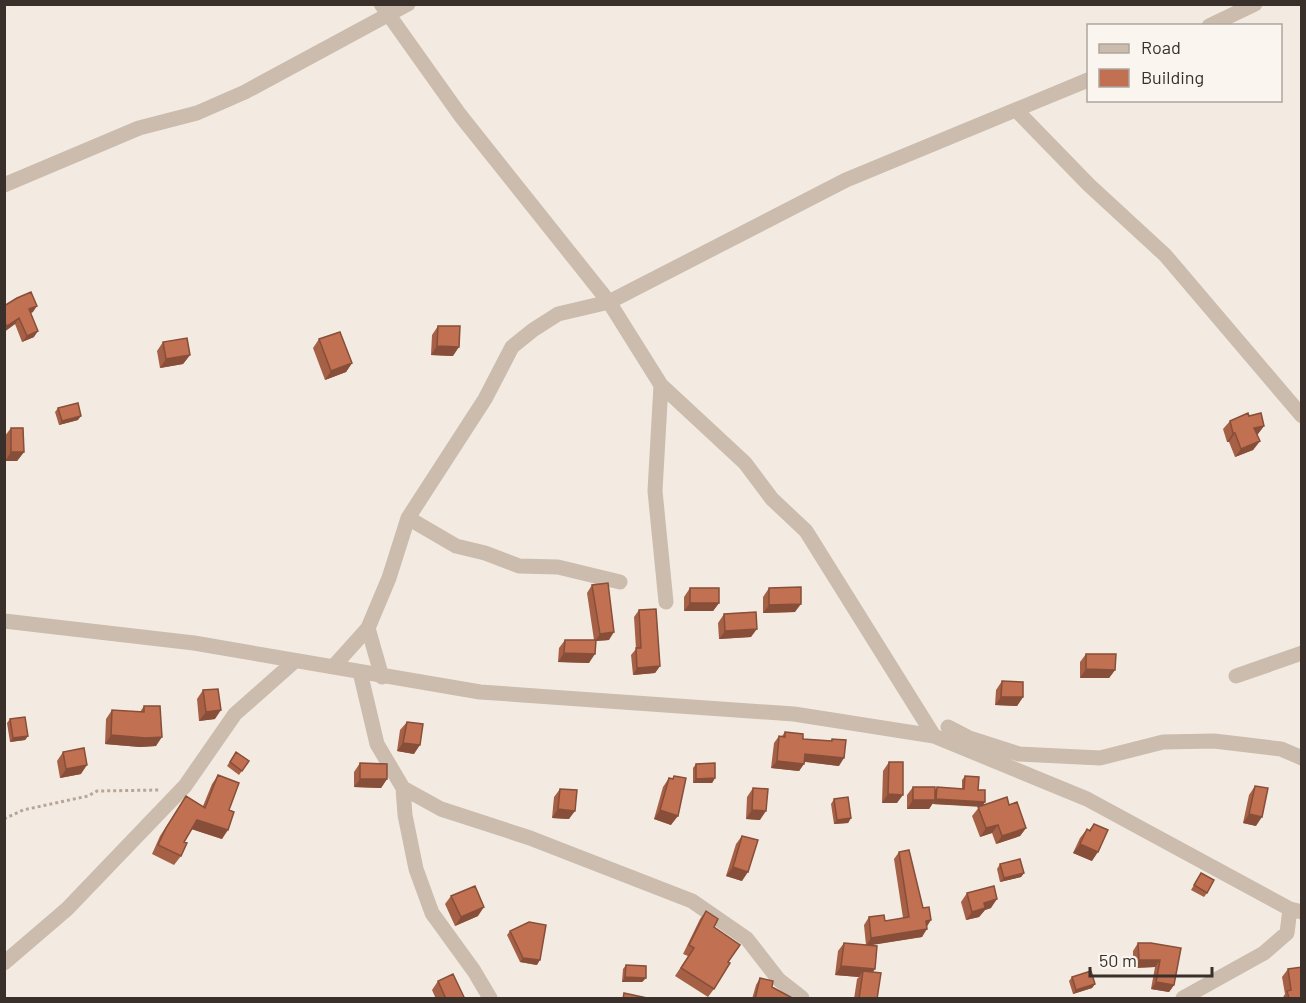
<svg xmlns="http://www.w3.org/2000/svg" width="1306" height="1003" font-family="Barlow,sans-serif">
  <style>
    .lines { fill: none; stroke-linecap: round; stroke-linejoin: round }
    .path { stroke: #b7a697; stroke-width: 3; stroke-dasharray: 3 3; stroke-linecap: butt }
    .street { stroke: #cbbcad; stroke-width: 15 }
    .wall { fill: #a66046 }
    .shaded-wall { fill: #874e39 }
    .building { fill: #c17051; stroke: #874e39; stroke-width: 1.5 }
  </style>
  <rect width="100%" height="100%" fill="#f3ebe1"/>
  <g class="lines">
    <path class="path" d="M4,819L23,810L88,796L97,791L159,790"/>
    <path class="street" d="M381,4L460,115L609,302L661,385L745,463L772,499L806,531L934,736
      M1209,26L1255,4
      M1017,111L1089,185L1165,255L1302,416
      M4,185L139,128L197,113L245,92L408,4
      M661,385L655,491L666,602
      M408,518L456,546L485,553L519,566L558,567L620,582
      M4,621L194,643L480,692L794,714L934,736L1087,799L1290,909L1302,912
      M368,628L382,677
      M333,667L368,628L389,578L408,518L485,399L512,347L533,330L558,314L609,302L846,180L1088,80
      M360,672L377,744L403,788L441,809L530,838L692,901L747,939L779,980L802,998
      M1236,676L1302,653
      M948,727L969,738L1019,754L1100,758L1163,742L1214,741L1281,749L1302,758
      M403,788L405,815L416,869L432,913L474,971L490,998
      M4,963L67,909L185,786L235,714L295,661
      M1183,998L1264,953L1287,933L1290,909"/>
  </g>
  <path class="wall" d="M4,306L33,312L31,313L34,337L22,342L15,324L4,332Z
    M438,326L453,356L431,355L432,335Z
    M319,339L352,363L346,372L325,380L313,348Z
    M163,342L190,355L183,364L160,368L157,351Z
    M58,408L78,420L59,425L55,412Z
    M1249,416L1264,426L1257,435L1260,441L1253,450L1235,457L1229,442H1227L1223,429L1230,421Z
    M11,428L24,452L17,461H5L4,437Z
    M592,585L609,640L596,641L589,663L558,662L559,648L565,640H594L587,593Z
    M690,588L719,603L713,611H684V597Z
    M769,588L795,612L763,613V597Z
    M639,610L660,666L655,673L633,675L631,655L636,649L634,617Z
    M724,614L751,637L719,639L718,623Z
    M1086,654L1115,670L1109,678H1080V662Z
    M1002,681L1023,697L1017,706L995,705L996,690Z
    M203,690L215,719L199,721L197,699Z
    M144,706L156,746L140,747L105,744L106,719L112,710L140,712Z
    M10,719L28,736L25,740L10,742L7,723Z
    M407,722L414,754L397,751L400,730Z
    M785,732L803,739L831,741L832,739L839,766L805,762L799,771L771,768L774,743L779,736H782Z
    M63,752L81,774L60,778L57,761Z
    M236,752L249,761L239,775L227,766Z
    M889,762L897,803H882L883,771Z
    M360,763L387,779L381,788L354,787V772Z
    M696,764L715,778L712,783H693V768Z
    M218,775L229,810L222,839L192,829L184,842L181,856L174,865L152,854L160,836L180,805L203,806L212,784Z
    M674,776L671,825L654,819L663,787L669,778L672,779Z
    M965,776L978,790L985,802L982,806L1009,805L1026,828L1020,836L996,844L992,833L980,837L972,816L980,806L933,804V803L929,809H907V795L913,787L935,790L937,787L962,789V780Z
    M1255,786L1256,826L1243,823L1249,795Z
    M753,788L760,820L746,819L747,797Z
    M560,789L569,819L552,818L554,797Z
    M834,799L851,818L848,823L834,824L831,804Z
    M1094,824L1092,861L1073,853L1080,838L1087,829L1089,830Z
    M742,836V881L726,876L736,844Z
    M899,852L923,908L927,926L922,937L869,945L877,999H854L857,979L859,977L835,975L838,951L844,943L866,945L864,925L869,917L885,921L903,918L894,859Z
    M1000,864L1024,873L1021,877L1000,882L997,869Z
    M1201,873L1207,893L1204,897L1191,890Z
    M967,893L991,908L985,910L979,917L966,920L961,902Z
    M451,896L478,916L455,926L445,904Z
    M706,911L714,927L728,962L714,989L708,997L675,976L688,956L683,954L700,919Z
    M510,931L537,965L520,962L507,935Z
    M1138,943H1151L1174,985L1169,992L1151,989L1155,967L1133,968V951Z
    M626,965L646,978L642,982H622L623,969Z
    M1288,969L1302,999H1282L1285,994L1282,977Z
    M1072,977L1095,984L1092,988L1073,994L1069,981Z
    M760,978L772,987L794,999H752L756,985Z
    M438,981L464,997L463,999H436L432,990Z"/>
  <path class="shaded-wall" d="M37,306L33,312L24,315L29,309Z
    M19,318L15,324L4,332L7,326Z
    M38,331L34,337L22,342L27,336Z
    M437,346L459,347L453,356L431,355Z
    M190,355L183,364L160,368L166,359Z
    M352,363L346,372L325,380L331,371Z
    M81,416L78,420L59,425L62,421Z
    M1264,426L1258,434L1248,437L1254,428Z
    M1233,433H1235L1229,442H1227Z
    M1260,441L1253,450L1235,457L1241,449Z
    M11,452H24L17,461H5Z
    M690,603H719L713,611H684Z
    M801,604L795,612L763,613L769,605Z
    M757,629L751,637L719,639L725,631Z
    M614,632L609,640L595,641L600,634Z
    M564,653L595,654L589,663L558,662Z
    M660,666L655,673L633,675L637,668Z
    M1086,669L1115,670L1109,678H1080Z
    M1001,697H1023L1017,706L995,705Z
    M221,710L215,719L199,721L206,712Z
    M111,735L162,737L156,746L140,747L105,744Z
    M28,736L25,740L10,742L13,738Z
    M403,743L420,745L414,754L397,751Z
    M805,754L844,758L839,766L800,761Z
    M777,761L804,764L799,771L771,768Z
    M87,765L81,774L60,778L66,769Z
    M715,778L712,783H693L696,779Z
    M360,779H387L381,788L354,787Z
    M888,794L903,795L897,803H882Z
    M936,799L985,802L982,807L933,804Z
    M913,800H935L929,809H907Z
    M558,809L575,811L569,819L552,818Z
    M660,810L678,816L671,825L654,819Z
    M752,810L766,811L760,820L746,819Z
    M1249,814L1262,817L1256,826L1243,823Z
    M851,818L848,823L834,824L837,820Z
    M197,820L228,830L222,839L191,829Z
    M998,825L992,833L980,837L986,828Z
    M1026,828L1020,836L996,844L1002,836Z
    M1080,844L1098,852L1092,861L1073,853Z
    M733,867L748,872L742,881L726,876Z
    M1024,873L1021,877L1000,882L1004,878Z
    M997,899L991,908L985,910L979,917L966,920L972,912L984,903Z
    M484,907L478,916L455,926L461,917Z
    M931,920L926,928V921Z
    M927,929L922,937L866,946L871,938Z
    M523,958L540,960L537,965L520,962Z
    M1139,960H1160L1155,967L1133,968Z
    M841,966L875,969L869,978L863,971L859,977L835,975Z
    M625,977L646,978L642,982H622Z
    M1156,982L1174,985L1169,992L1151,989Z
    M1095,984L1092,988L1073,994L1076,990Z"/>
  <path class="building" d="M31,292L37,306L29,309L38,331L27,336L19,318L7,326L4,322V306L17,298Z
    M438,326H460L459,347L437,346Z
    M340,332L352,363L331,371L319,339Z
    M187,338L190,355L166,359L163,342Z
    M78,403L81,416L62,421L58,408Z
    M1248,413L1249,416L1261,413L1264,426L1254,428L1260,441L1241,449L1235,433H1233L1230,421Z
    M11,428H23L24,452H11Z
    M608,583L614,632L600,634L592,585Z
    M801,587V604L769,605V588Z
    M690,588H719V603H690Z
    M656,609L660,666L637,668L636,648H641L639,610Z
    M756,612L757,629L725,631L724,614Z
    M565,640H596L595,654L564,653Z
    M1086,654H1116L1115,670L1086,669Z
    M1002,681L1023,682V697H1001Z
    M218,689L221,710L206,712L203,690Z
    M144,706H160L162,737L146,738L111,735L112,710L144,712Z
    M25,717L28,736L13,738L10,719Z
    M407,722L423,724L420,745L403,743Z
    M785,732L803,734V739L832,741V739L846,740L844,758L805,754L804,764L777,761L779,736L785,737Z
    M84,748L87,765L66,769L63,752Z
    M236,752L249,761L242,771L230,762Z
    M889,762H903V795L888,794Z
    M360,763L387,764V779H360Z
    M715,763V778L696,779V764Z
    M218,775L239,783L229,810L234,812L228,830L197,820L184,842L187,843L181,856L158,845L166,828L186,796L205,808Z
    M674,776L686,778L678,816L660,810L669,778L673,779Z
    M965,776L979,777L978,790H985V802L936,799L937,787L964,789Z
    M1255,786L1268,788L1262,817L1249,814Z
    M913,787H935V800H913Z
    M753,788L768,789L766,811L752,810Z
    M560,789L577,790L575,811L558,809Z
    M848,797L851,818L837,820L834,799Z
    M1007,797L1009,805L1017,802L1026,828L1002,836L998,825L986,828L978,807Z
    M1094,824L1108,830L1098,852L1080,844L1087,829L1090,831Z
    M742,836L758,840L748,872L733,867Z
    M909,850L923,908L929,907L931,920L926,921L927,929L871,938L869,917L884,915L885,921L909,917L899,852Z
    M1020,859L1024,873L1004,878L1000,864Z
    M1201,873L1214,880L1207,893L1194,885Z
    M475,886L484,907L461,917L451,896Z
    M994,886L997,899L984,903L985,908L972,912L967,893Z
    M706,911L718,919L714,927L740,945L728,962L730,963L714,989L681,968L694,948L689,945Z
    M529,922L546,925L540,960L523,958L510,931Z
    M844,943L877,946L875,969L841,966Z
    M1138,943H1151L1181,948L1174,985L1156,982L1160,960H1139Z
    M626,965L646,966V978L625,977Z
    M1302,967V999H1288L1289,998L1287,991L1291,990L1288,969Z
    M863,971L881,973L877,999H859Z
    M1091,971L1095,984L1076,990L1072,977Z
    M453,974L464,997L462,999H446L438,981Z
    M760,978L773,981L772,987L794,999H755Z
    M624,993L647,998L646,999H623Z"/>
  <rect width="1306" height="1003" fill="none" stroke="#39302b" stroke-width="12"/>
  <rect x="1087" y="24" width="195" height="78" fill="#faf5ee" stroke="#ada6a0" stroke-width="1.5"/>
  <rect x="1099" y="44" width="30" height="9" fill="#cbbcad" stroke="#ada6a0" stroke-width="1.5"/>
  <text x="1141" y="54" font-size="18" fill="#39302b">Road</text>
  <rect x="1099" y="69" width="30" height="18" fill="#c17051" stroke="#ada6a0" stroke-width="1.5"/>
  <text x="1141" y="84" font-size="18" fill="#39302b">Building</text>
  <path d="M1090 967v9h122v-9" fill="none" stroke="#39302b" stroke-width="3"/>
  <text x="1099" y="967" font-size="18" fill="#39302b" stroke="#faf5ee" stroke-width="4.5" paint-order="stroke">50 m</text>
</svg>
